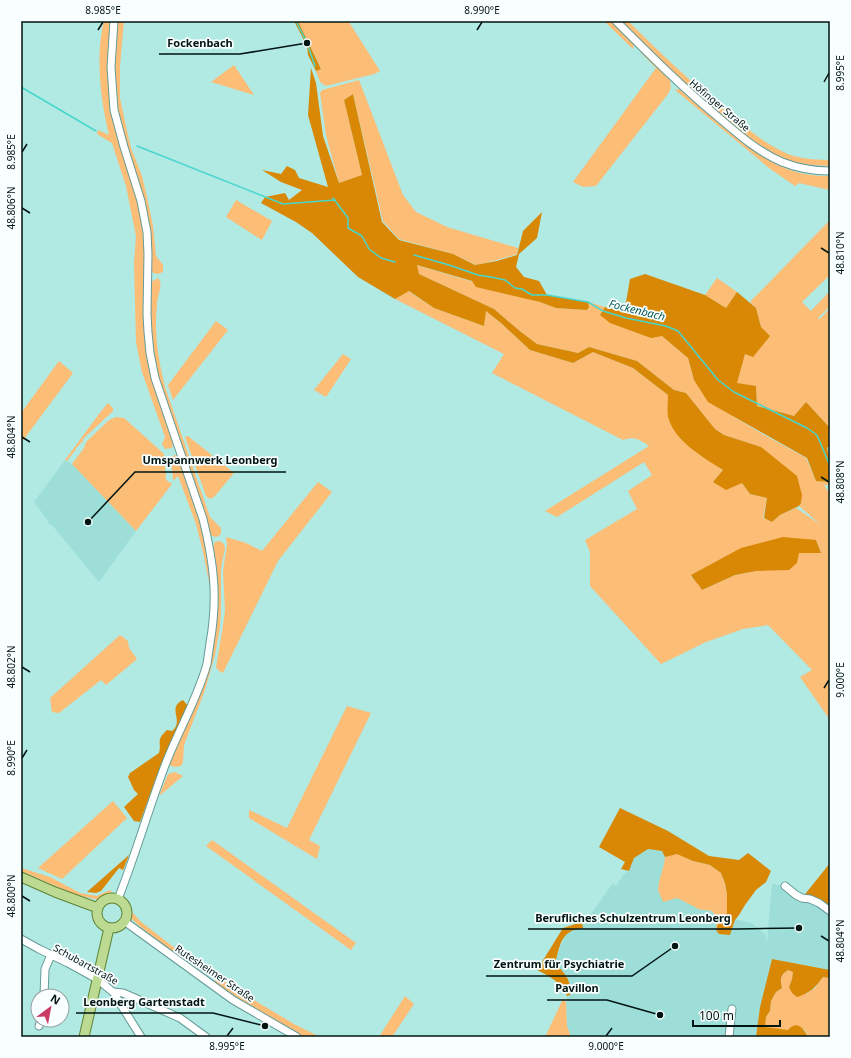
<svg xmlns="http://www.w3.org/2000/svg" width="851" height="1058" font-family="'Noto Sans',sans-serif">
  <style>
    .built { fill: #9ddfd8 }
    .green { fill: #fcbd76; fill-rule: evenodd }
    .forest { fill: #d88805 }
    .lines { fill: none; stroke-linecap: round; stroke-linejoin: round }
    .stream { stroke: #48d7cd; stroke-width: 1.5 }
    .minor-casing { stroke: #649b96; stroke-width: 9 }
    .major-casing { stroke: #5e8434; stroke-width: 11 }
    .minor { stroke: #fff; stroke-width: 7 }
    .major { stroke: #bcda91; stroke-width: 9 }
    .ticks { fill: none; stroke: #001412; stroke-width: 1.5 }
    .labels { text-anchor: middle; stroke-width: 3.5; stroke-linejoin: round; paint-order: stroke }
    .street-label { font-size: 10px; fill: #001412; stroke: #f9fefe }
    .water-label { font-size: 11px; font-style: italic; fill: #075c57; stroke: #f9fefe }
    .leader { fill: none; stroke: #001412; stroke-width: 1.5 }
    .callout-dot { fill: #001412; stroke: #f9fefe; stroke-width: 1.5 }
    .callout-label { font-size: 11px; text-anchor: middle; font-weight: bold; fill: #001412; stroke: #f9fefe; stroke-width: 3.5; stroke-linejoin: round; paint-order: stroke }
    .neatline { fill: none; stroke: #001412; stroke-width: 1.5 }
    .ticks-label { font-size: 10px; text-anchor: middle; fill: #001412 }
  </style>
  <rect width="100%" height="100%" fill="#b1e9e3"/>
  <path class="built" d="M65,460L72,464L136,531L99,582L52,525L49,524L46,518L34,502Z
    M648,849L677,853L730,935L735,919L751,923L765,934L767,942L772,884L785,886L830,911V970L772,959L760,1007L756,1037H571L567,1026L566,1014L567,996L570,995L565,974L555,964L556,957L562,943L565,935L573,930L583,928L582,922L586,921L613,883L615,887L625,873L629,871L634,858Z"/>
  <path class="green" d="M104,21H111C108,54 106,86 113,119C119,145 130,171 137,198C140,210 142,222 143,234L156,392L173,443L172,448L165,449L162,444L165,437L142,372L136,342L134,263L136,236L126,186L112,143L97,134L98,130L109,135C102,106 98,75 100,46C101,37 102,29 104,21Z
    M117,21H124L120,66V98L127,131L131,148L142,176L147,197L153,226L156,256L163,265V272L158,274L153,273L152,271C152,247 150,224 144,201C135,162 117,126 114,85C112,64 116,42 117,21Z
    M298,21H350L349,22L380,71L374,74L326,86L320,82L316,71L321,68Z
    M604,21H611L634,44L633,49Z
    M620,21H628C659,52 691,82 725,110C744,126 770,149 794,156C805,159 818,160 830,160V166C815,165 800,165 785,159C758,147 735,127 713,109C681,81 650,51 620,21Z
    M640,52H643L670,80L671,88L668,94L596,186L583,187L573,182L656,68Z
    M234,65L254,95L211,82Z
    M359,80L403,195L416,212L447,227L518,248L517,254L497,260L476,265L453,254L399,239L383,221L353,94L344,100L362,175L339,183L326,135L320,93L322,90Z
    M679,89C695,103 711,117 728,131C760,157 787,177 830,176V190L799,183L795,186L769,168L675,90Z
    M236,200L272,221L262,240L226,217Z
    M830,220V275L802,302L811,311L830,291V306L818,318L820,319L830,308V428L806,402L794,416L757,406L756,387L736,384L745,354L761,327L756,308L750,302Z
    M416,265L540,302L556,308L587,310L589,307L588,302L605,307L600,315L662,336L688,358L694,380L734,417L759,432L806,458L816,481L830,482V485H824L830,494V720L800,677L812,670L768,625L743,629L706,642L661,664L590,586V552L585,540L637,509L628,491L652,475L644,462L557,517L545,511L649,446C639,439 634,436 623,440L492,373L504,354L395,299L408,291L434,308L484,326L486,311L501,323L530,350L573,363L593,352L633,368L668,395V416L681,439L697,452L723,470L713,482L742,483L750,494L767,498L763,518L772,522L780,515L796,508L821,525L799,506L801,503L761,447L724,435L715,429L686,393L674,390L637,361L589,347L578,353L537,344L521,332L494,309L419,274ZM816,540L821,553H799L756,571L735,575L702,590L699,583L694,580L691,576Z
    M158,278C164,284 157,296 157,304C154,336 158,357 165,387L210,517L221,528V533L219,536L215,537L211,535L197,491L160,385L153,354L150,315L151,282Z
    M717,278L737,292L726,308L705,295Z
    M216,321L228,330L173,400L168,385Z
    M343,354L351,359L326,397L314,390Z
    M59,361L73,373L21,443V413Z
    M108,403L113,408V411L83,439V441L76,448V449L67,461L65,460L99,414Z
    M116,417L124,418L163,453L164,455L166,480L172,484L136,531L72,464L84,448L86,442L109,420Z
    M188,436L234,473L214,497L210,499L206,496L185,437Z
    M175,455L178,456L202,527L206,544L211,585L210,587L203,552L196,524L178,476L173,481L171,457Z
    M318,482L332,492L278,561L223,673L218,670L216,667L222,632L225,611L223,571L227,545L226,537L246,543L262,551Z
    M220,541L224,544L225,548L221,569V610L220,627L215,655L205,690L184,745L183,762L181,766L175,767L169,765L202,689L216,626L218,607L217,568L213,547L215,542Z
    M120,635L128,641L129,648L137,659L106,685L101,680L59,713L52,712L50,698Z
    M347,706L371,713L309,840L320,846L317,859L249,818V810L287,828Z
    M175,772L183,776L159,796L168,774Z
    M113,801L127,818L62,879L38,868Z
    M212,840L356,943L351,950L206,846Z
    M677,853L693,861L710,865L721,873L725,883L727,894V913L719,922L716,930L717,918L712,911L697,909V908L677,898L663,902L658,890L659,882L664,864L665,857Z
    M21,868L50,877L80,893L97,896L110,890L112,892L100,899H96L76,895L21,871Z
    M130,913L134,914L140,921L176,949L234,988L294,1024L320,1037H303L261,1013L220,986L215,982V978L193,961L184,956L182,959L138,925L132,919Z
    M788,970L793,972L792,979L789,987L806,994L815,988L823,977L830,978V1037H808L804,1029L788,1037H763L766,1017L770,1011L771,1001L776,992L782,988C780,979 780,975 788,970Z
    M405,996L414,1004L392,1037H379Z
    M563,999L566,1002L567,1026L571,1037H545Z"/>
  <path class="forest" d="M294,21H298L321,69L316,71L308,55L307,46Z
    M311,68L316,83L323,136L339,183L362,175L344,100L353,94L382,222L399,240L453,254L475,265L497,261L517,255L523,231L542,212L537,238L519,254L516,267L524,277L539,281L547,295L588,302L589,307L587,310L556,308L540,302L476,287L472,281L417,265L419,274L494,309L521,332L537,344L578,353L589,347L637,361L674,390L686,393L715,429L724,435L761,447L797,476L802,495L801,503L799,506L780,515L772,522L764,518L767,498L750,494L742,483L726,490L713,482L723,470C703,457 675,442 668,417C667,410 668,402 668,395L633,368L593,352L573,363L530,350L501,323L486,311L484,326L434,308L409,291L395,299L358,277L312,233L296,222L261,203L265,197L285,193L289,200L302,190L281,182L262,170L281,174L287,166L295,170L299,178L328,187L308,115Z
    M645,274L705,295L726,308L737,292L756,308L761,327L770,336L753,357L745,354L737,383L756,386L757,406L794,416L806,402L830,428V448L827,447L830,464V482L816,481L807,458L708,402L694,380L688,358L662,336L651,338L610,323L600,315L605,307L617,310L625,308L630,279Z
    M783,537L816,540L821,553H799L797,563L789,570L756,571L735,575L702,590C698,583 695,582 691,575L741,548Z
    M183,700L188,706L161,765L140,822L134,821L124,807L138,794L134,790L128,777L130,773L159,753C162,742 155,741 167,730L172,731C185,721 166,708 183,700Z
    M620,808L668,831L709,856L739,860L748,853L771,871L766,882L756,890L745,905L739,915L735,920L730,935L719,934L716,930L719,922L727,913V894L725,883L721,873L710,865L693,861L677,854L665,857L662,851L648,849L634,858L629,871L621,869L625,862L599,847Z
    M129,855L123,870L119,868L101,891L96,893L87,892Z
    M830,863V911L802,898Z
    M582,922L583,928C577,929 572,930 567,934C560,939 557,956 555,964C565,972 572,982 570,995L567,996C563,983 549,976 537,970L563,928Z
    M772,959L830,970V978L823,977C815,988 810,993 797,997L792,993L789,987L792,979L793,972L788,970C780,975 780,979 782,988L776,992L771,1001L770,1011L766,1017L765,1027L788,1030C797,1020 803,1028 808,1037H756L760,1007Z"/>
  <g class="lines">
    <path class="stream" d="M296,21L307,43L315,66
      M21,87L96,131
      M137,146L283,204L335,200
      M333,198L348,218V228L362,236L369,249L381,258L395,262
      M414,255L449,265L478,275L491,277L505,280L515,288L522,289L532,295H547L588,302L603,311L626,318L666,326L678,331L718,380L734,392L807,428L817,435L830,466"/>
    <defs>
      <path id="minor" d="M114,21L111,67L114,110L124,147L141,201L147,232L148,254L147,314L148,332L150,353L155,378L203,519C214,563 218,598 210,643C209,650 208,657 207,664C197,700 177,733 164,768C148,811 135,856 118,899
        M616,21C649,54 682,87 718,117C738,134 758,152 782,162C797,168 814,171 830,171
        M785,886L796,895L802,898L810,899L819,903L830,911
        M124,921L233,1000L297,1037
        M21,939L39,949L68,963L97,979L113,992L123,993L137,999L180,1018L206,1037
        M113,992L141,1037
        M44,996L45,969L51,955
        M39,1026L41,1020
        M729,1037L732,1009"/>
      <path id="major" d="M21,877L55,892L98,908
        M97 913a15 15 0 1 1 30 0a15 15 0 1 1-30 0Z
        M84,1037L109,928"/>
    </defs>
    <use href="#minor" class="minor-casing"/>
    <use href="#major" class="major-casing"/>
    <use href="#minor" class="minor"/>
    <use href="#major" class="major"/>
  </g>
  <path class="ticks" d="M98,30L103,22M477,30L482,22M824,82L829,73M22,152L27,144M22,208L30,213M821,248L829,253M22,437L30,442M821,477L829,482M22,667L30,672M824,688L829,680M22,758L27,750M22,896L30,901M821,936L829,941M227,1036L233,1028M606,1036L612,1028"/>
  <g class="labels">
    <g class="street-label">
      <text transform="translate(720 105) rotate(40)" y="4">Höfinger Straße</text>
      <text transform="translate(86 964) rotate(29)" y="4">Schubartstraße</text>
      <text transform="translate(215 973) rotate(34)" y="4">Rutesheimer Straße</text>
    </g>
    <g class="water-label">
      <text transform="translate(637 310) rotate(14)" y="4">Fockenbach</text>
    </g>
  </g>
  <path class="leader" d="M307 43L240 54H159M88 522L135 472H286M799 928L739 929H528M675 946L632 976H486M660 1015L607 1000H547M265 1026L213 1013H76"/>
  <g class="callout-dot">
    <circle cx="307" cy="43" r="4"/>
    <circle cx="88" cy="522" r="4"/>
    <circle cx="799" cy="928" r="4"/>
    <circle cx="675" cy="946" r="4"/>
    <circle cx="660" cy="1015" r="4"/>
    <circle cx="265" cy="1026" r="4"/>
  </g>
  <g class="callout-label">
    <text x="200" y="47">Fockenbach</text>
    <text x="210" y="464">Umspannwerk Leonberg</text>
    <text x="633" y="922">Berufliches Schulzentrum Leonberg</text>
    <text x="559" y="968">Zentrum für Psychiatrie</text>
    <text x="577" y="992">Pavillon</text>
    <text x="144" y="1006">Leonberg Gartenstadt</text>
  </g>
  <rect width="851" height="1058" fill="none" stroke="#f9fefe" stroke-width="44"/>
  <g transform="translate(50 1008) rotate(32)"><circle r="19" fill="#f9fefe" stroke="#95a0a0"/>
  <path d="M0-3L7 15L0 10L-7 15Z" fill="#ca3c63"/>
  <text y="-6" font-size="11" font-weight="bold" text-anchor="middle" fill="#001412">N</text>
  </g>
  <path d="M693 1020v6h87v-6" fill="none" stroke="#001412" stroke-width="2"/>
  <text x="699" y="1020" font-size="12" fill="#001412" stroke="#f9fefe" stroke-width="3" paint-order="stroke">100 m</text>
  <rect x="22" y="22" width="807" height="1014" class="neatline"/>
  <g class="ticks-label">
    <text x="103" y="14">8.985°E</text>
    <text x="482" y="14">8.990°E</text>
    <text transform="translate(840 73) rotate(-90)" y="4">8.995°E</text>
    <text transform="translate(11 152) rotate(-90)" y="4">8.985°E</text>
    <text transform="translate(11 208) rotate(-90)" y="4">48.806°N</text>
    <text transform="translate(840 253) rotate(-90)" y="4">48.810°N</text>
    <text transform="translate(11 437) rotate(-90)" y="4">48.804°N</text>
    <text transform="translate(840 482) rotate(-90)" y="4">48.808°N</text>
    <text transform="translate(11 667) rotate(-90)" y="4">48.802°N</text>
    <text transform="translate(840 680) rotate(-90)" y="4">9.000°E</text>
    <text transform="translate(11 758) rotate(-90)" y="4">8.990°E</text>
    <text transform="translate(11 896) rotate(-90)" y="4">48.800°N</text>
    <text transform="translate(840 941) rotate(-90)" y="4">48.804°N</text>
    <text x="227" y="1050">8.995°E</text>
    <text x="606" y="1050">9.000°E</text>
  </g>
</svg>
